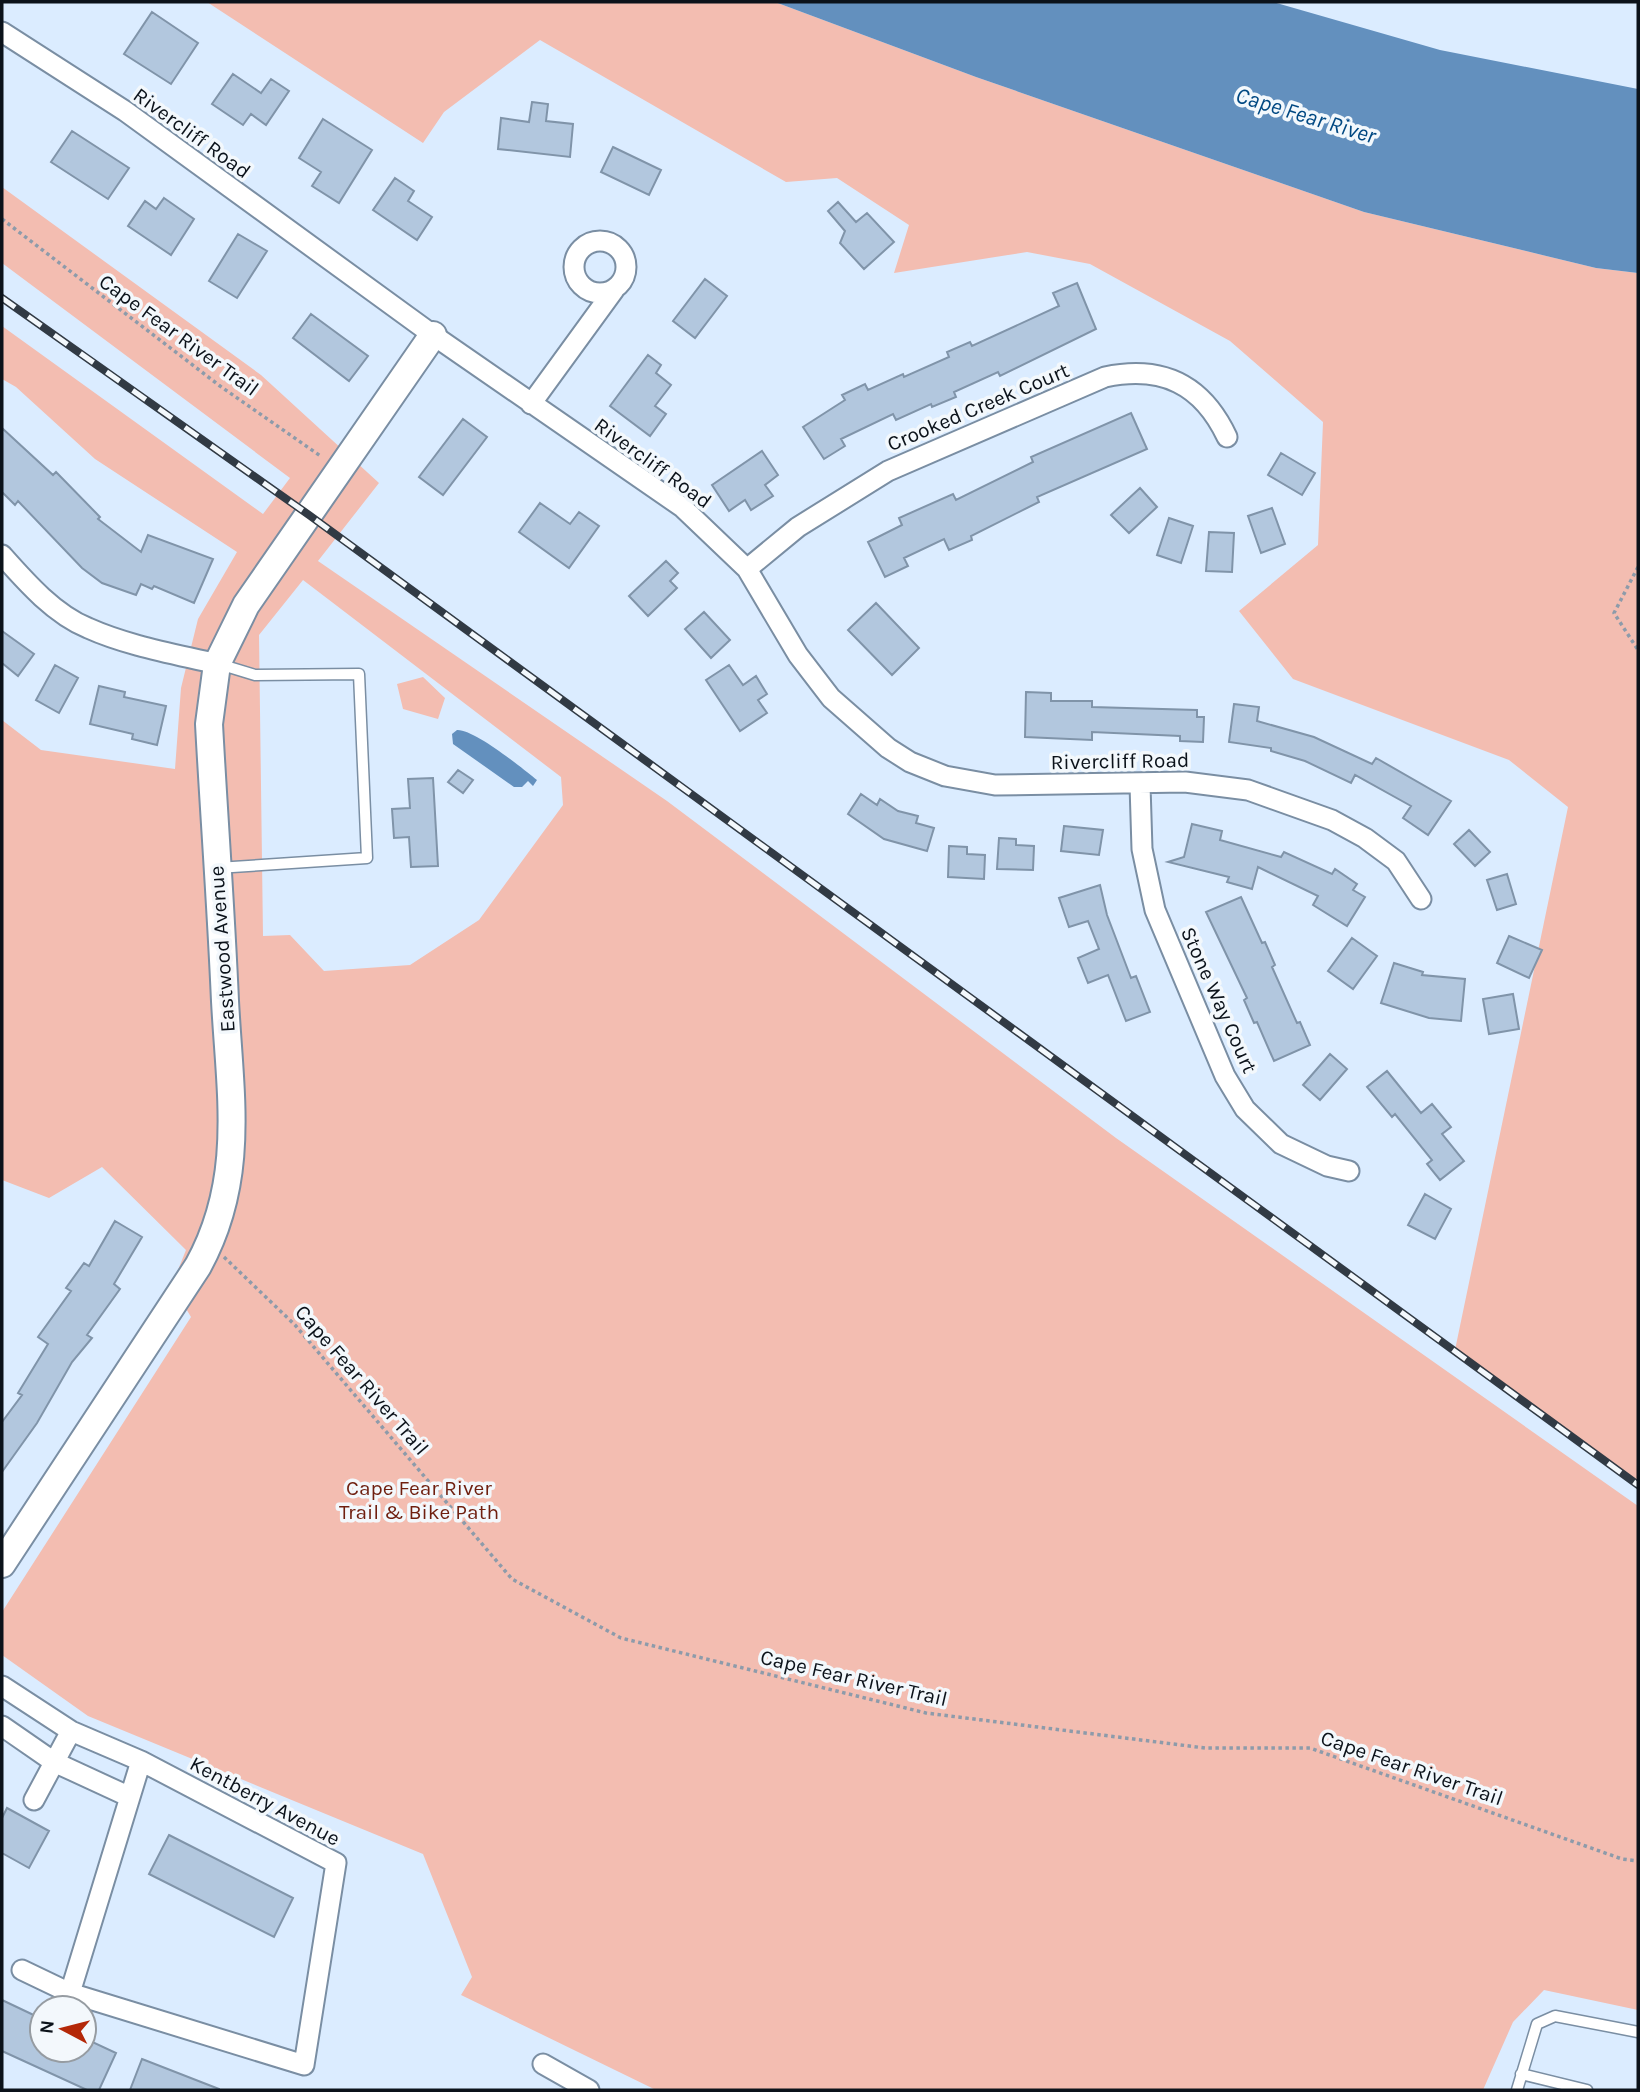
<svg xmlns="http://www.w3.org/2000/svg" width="1640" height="2092" font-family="Karla,sans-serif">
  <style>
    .green { fill: #f3bdb1; fill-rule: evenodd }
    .water { fill: #6390be }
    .building { fill: #b2c7de; stroke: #8094a9; stroke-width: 2 }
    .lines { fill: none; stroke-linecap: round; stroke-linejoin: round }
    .lane-casing { stroke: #7a8ea3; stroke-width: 13 }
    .street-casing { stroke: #7a8ea3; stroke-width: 23 }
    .secondary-casing { stroke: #7a8ea3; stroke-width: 30 }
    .path { stroke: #8d9baa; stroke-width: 3.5; stroke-dasharray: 3.5 3.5; stroke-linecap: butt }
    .lane { stroke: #fff; stroke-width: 10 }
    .street { stroke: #fff; stroke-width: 19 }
    .secondary { stroke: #fff; stroke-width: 26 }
    .rail-casing { stroke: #313a44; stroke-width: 8 }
    .rail { stroke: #f3f8fc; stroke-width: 5; stroke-dasharray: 16; stroke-linecap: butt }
    .labels { text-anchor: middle; stroke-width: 7; stroke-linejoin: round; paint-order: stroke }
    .street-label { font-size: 21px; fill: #0b121a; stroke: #f3f8fc }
    .park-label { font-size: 21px; fill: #6f1f0f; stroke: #f3f8fc }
    .water-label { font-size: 23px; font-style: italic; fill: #004882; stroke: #f3f8fc }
  </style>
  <rect width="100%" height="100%" fill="#dbecff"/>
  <path class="green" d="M207,2H775L976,77L1364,212L1596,268L1638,273V1484L1455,1350L1568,807L1509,760L1293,679L1239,611L1318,545L1323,422L1230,341L1090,264L1027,252L894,273L909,225L837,178L786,182L540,40L444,112L423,143Z
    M2,187L261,375L379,483L318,561L667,801L1116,1138L1638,1506V2010L1544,1990L1513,2022L1483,2090H656L461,1995L472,1977L423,1854L88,1716L2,1655V1612L191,1317L172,1285L186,1250L102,1167L49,1198L2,1180V720L41,750L175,769L181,688L198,619L237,552L95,459L16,387L2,379V326L263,514L290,478L2,263ZM303,580L561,777L563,805L479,920L410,965L324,971L290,935L263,936L259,635Z
    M423,677L445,698L438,719L403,709L397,684Z"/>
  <path class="water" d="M775,2H1273L1440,50L1638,89V273L1596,268L1364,212L976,77Z
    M457,730C474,729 522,768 537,780L533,786L528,781L522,787H514L453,744L452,734Z"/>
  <path class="building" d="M152,12L198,43L171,84L124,54Z
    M233,74L261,93L271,79L289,91L266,125L251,114L243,125L212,104Z
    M532,102L548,104L546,121L573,124L570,157L498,149L501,118L529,122Z
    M323,119L372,150L339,203L312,186L321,172L299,158Z
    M72,131L129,168L108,199L51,162Z
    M613,147L661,170L649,195L601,172Z
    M395,178L414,191L408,201L432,217L417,240L373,210Z
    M164,198L194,219L171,255L128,226L145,201L156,209Z
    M838,202L856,222L867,213L894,242L864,269L840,243L845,231L828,211Z
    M238,234L267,251L237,298L209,281Z
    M705,279L727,296L695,338L673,321Z
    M1077,283L1096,329L1000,376L998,372L954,392L956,397L932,407L931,404L896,420L893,414L841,439L845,446L824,459L803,427L845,400L842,395L865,384L868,390L903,374L904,377L949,357L947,352L970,342L972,346L1059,306L1053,293Z
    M311,314L368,356L349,381L293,338Z
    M648,355L661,365L656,373L671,385L655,406L666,414L650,436L610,406Z
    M1131,413L1147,449L1037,497L1039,502L971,536L972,540L949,550L944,539L904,558L908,566L885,577L868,542L902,525L899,518L953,494L956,500L1033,462L1031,457Z
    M463,419L487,437L443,495L419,477Z
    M2,428L53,475L56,472L100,517L98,519L141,552L148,535L213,559L194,603L154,586L152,589L141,584L136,595L102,583L82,568L18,501L15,505L2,492Z
    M762,451L778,475L765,485L773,496L751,510L745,500L729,511L712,485Z
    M1281,453L1315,473L1302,495L1268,475Z
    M1140,488L1157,507L1129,533L1111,515Z
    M540,503L570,524L579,512L599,526L569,568L519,532Z
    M1272,508L1285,544L1261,553L1248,516Z
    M1169,518L1193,526L1181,563L1157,555Z
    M1209,532L1234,533L1232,572L1206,571Z
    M666,561L678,573L670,581L677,588L648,616L629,596Z
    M876,603L919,648L892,675L848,630Z
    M704,612L730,640L711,658L685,629Z
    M2,631L34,654L18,676L2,663Z
    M55,665L78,678L59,713L36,700Z
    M729,665L743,685L756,676L767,694L758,700L767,713L740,731L706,680Z
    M99,686L125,692L124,697L166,706L157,745L132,739L133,734L90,724Z
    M1026,692L1051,693V701H1092V707L1197,710V717H1204L1203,742L1180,741V736L1092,732V740L1025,737Z
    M1234,704L1259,707L1257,721L1314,737L1372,764L1376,758L1451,801L1428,835L1403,818L1411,806L1355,775L1351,783L1305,761L1271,751V748L1229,742Z
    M458,770L473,780L463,793L448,782Z
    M433,778L438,866L411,867L409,837L394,838L392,809L410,808L408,779Z
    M861,794L877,805L880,799L898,811L918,816L916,823L934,828L927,851L884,839L848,814Z
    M1192,824L1222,831L1220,840L1281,857L1284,852L1332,874L1335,869L1357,884L1353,890L1365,897L1347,926L1313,905L1318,896L1258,867L1252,889L1227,882L1229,877L1168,862L1184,857Z
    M1064,826L1103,830L1099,855L1061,851Z
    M1469,830L1490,852L1475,866L1454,844Z
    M999,838L1016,839V845L1034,846L1033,870L997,869Z
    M949,846L967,847V854L985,855L984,879L948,877Z
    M1507,874L1516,904L1497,910L1487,880Z
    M1100,885L1107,915L1131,978L1136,976L1150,1012L1126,1021L1108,975L1088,983L1078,958L1099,949L1088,921L1069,927L1059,898Z
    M1241,897L1262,943L1265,942L1275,965L1272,967L1297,1023L1300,1022L1310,1045L1274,1061L1257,1022L1254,1023L1244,1000L1247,998L1206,912Z
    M1509,936L1542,950L1529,978L1497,963Z
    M1352,938L1377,956L1353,989L1328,971Z
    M1394,963L1423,972L1422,975L1465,979L1461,1021L1429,1018L1381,1003Z
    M1513,994L1519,1029L1489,1034L1483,999Z
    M1330,1054L1347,1069L1320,1100L1303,1085Z
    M1387,1071L1421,1113L1432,1104L1451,1127L1442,1134L1464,1161L1440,1180L1427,1164L1432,1160L1395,1114L1392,1117L1367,1087Z
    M1425,1194L1451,1209L1435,1239L1408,1225Z
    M115,1221L142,1237L114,1284L120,1289L87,1335L92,1338L72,1362L37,1423L2,1472V1422L22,1395L18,1393L48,1344L38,1337L71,1291L66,1288L84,1263L89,1266Z
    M7,1808L49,1831L29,1868L2,1853V1818Z
    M169,1835L293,1898L274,1937L149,1874Z
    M2,2000L42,2019V2050H84V2038L116,2053L99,2090H87L2,2051Z
    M142,2059L219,2089V2090H130Z"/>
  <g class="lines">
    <defs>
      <path id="lane" d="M217,868L367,858L359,674L255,675L219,664
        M1521,2074L1587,2090
        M1517,2090L1537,2024L1555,2016L1638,2032"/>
      <path id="street" d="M2,32L125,111L433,335L682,507L747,569L798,655L831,698L888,748L910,762L945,776L995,785L1185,782L1248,790L1332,820L1365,838L1396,861L1421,899
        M574 267a26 26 0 1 1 52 0a26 26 0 1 1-52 0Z
        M531,404L614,290
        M2,555C26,582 54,614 88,628C128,646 175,654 217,664
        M747,569L798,527L888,471L1105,377C1162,365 1202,384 1227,437
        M1140,785L1142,849L1155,910L1225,1076L1245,1109L1281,1144L1327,1166L1349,1171
        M2,1686L71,1731L141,1761
        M2,1726L54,1762L130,1797
        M34,1800L71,1731
        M22,1970L70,1993L304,2065L336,1863L141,1761L70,1993
        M543,2064L589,2090"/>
      <path id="secondary" d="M2,1564L198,1266C246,1179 230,1095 225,1001C221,908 214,816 209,724L217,664L246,605L433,335"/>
    </defs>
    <use href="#lane" class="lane-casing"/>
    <use href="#street" class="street-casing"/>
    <use href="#secondary" class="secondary-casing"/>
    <path class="path" d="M2,219L220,386L322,457
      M1638,567L1614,613L1638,650
      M224,1257L295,1325L512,1579L621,1638L926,1713L1205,1748H1310L1622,1859L1638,1861"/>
    <use href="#lane" class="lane"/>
    <use href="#street" class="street"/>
    <use href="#secondary" class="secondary"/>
    <defs>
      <path id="rail" d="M2,298L309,515L1638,1485"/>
    </defs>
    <use href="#rail" class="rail-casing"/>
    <use href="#rail" class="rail"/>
  </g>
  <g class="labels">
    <g class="street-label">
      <text transform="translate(192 133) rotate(36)" y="7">Rivercliff Road</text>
      <text transform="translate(179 335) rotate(36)" y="7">Cape Fear River Trail</text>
      <text transform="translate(978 407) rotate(-23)" y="7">Crooked Creek Court</text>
      <text transform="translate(653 463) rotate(36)" y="7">Rivercliff Road</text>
      <text transform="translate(1120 761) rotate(-1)" y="7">Rivercliff Road</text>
      <text transform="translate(222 949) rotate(-94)" y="7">Eastwood Avenue</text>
      <text transform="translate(1219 1000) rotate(66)" y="7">Stone Way Court</text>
      <text transform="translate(362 1380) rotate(49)" y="7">Cape Fear River Trail</text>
      <text transform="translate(854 1678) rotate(13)" y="7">Cape Fear River Trail</text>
      <text transform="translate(1412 1768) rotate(19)" y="7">Cape Fear River Trail</text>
      <text transform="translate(265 1801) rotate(28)" y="7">Kentberry Avenue</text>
    </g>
    <g class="park-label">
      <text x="419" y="1495">Cape Fear River<tspan x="419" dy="24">Trail &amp; Bike Path</tspan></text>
    </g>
    <g class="water-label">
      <text transform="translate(1306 115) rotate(17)" y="8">Cape Fear River</text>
    </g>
  </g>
  <rect width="1640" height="2092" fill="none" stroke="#0b121a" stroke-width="7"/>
  <g transform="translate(63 2029) rotate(277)"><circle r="33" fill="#f3f8fc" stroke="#969ca2" stroke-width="2"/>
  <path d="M0-5L12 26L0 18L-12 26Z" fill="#b42808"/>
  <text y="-10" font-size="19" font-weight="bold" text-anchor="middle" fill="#0b121a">N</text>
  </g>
</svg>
